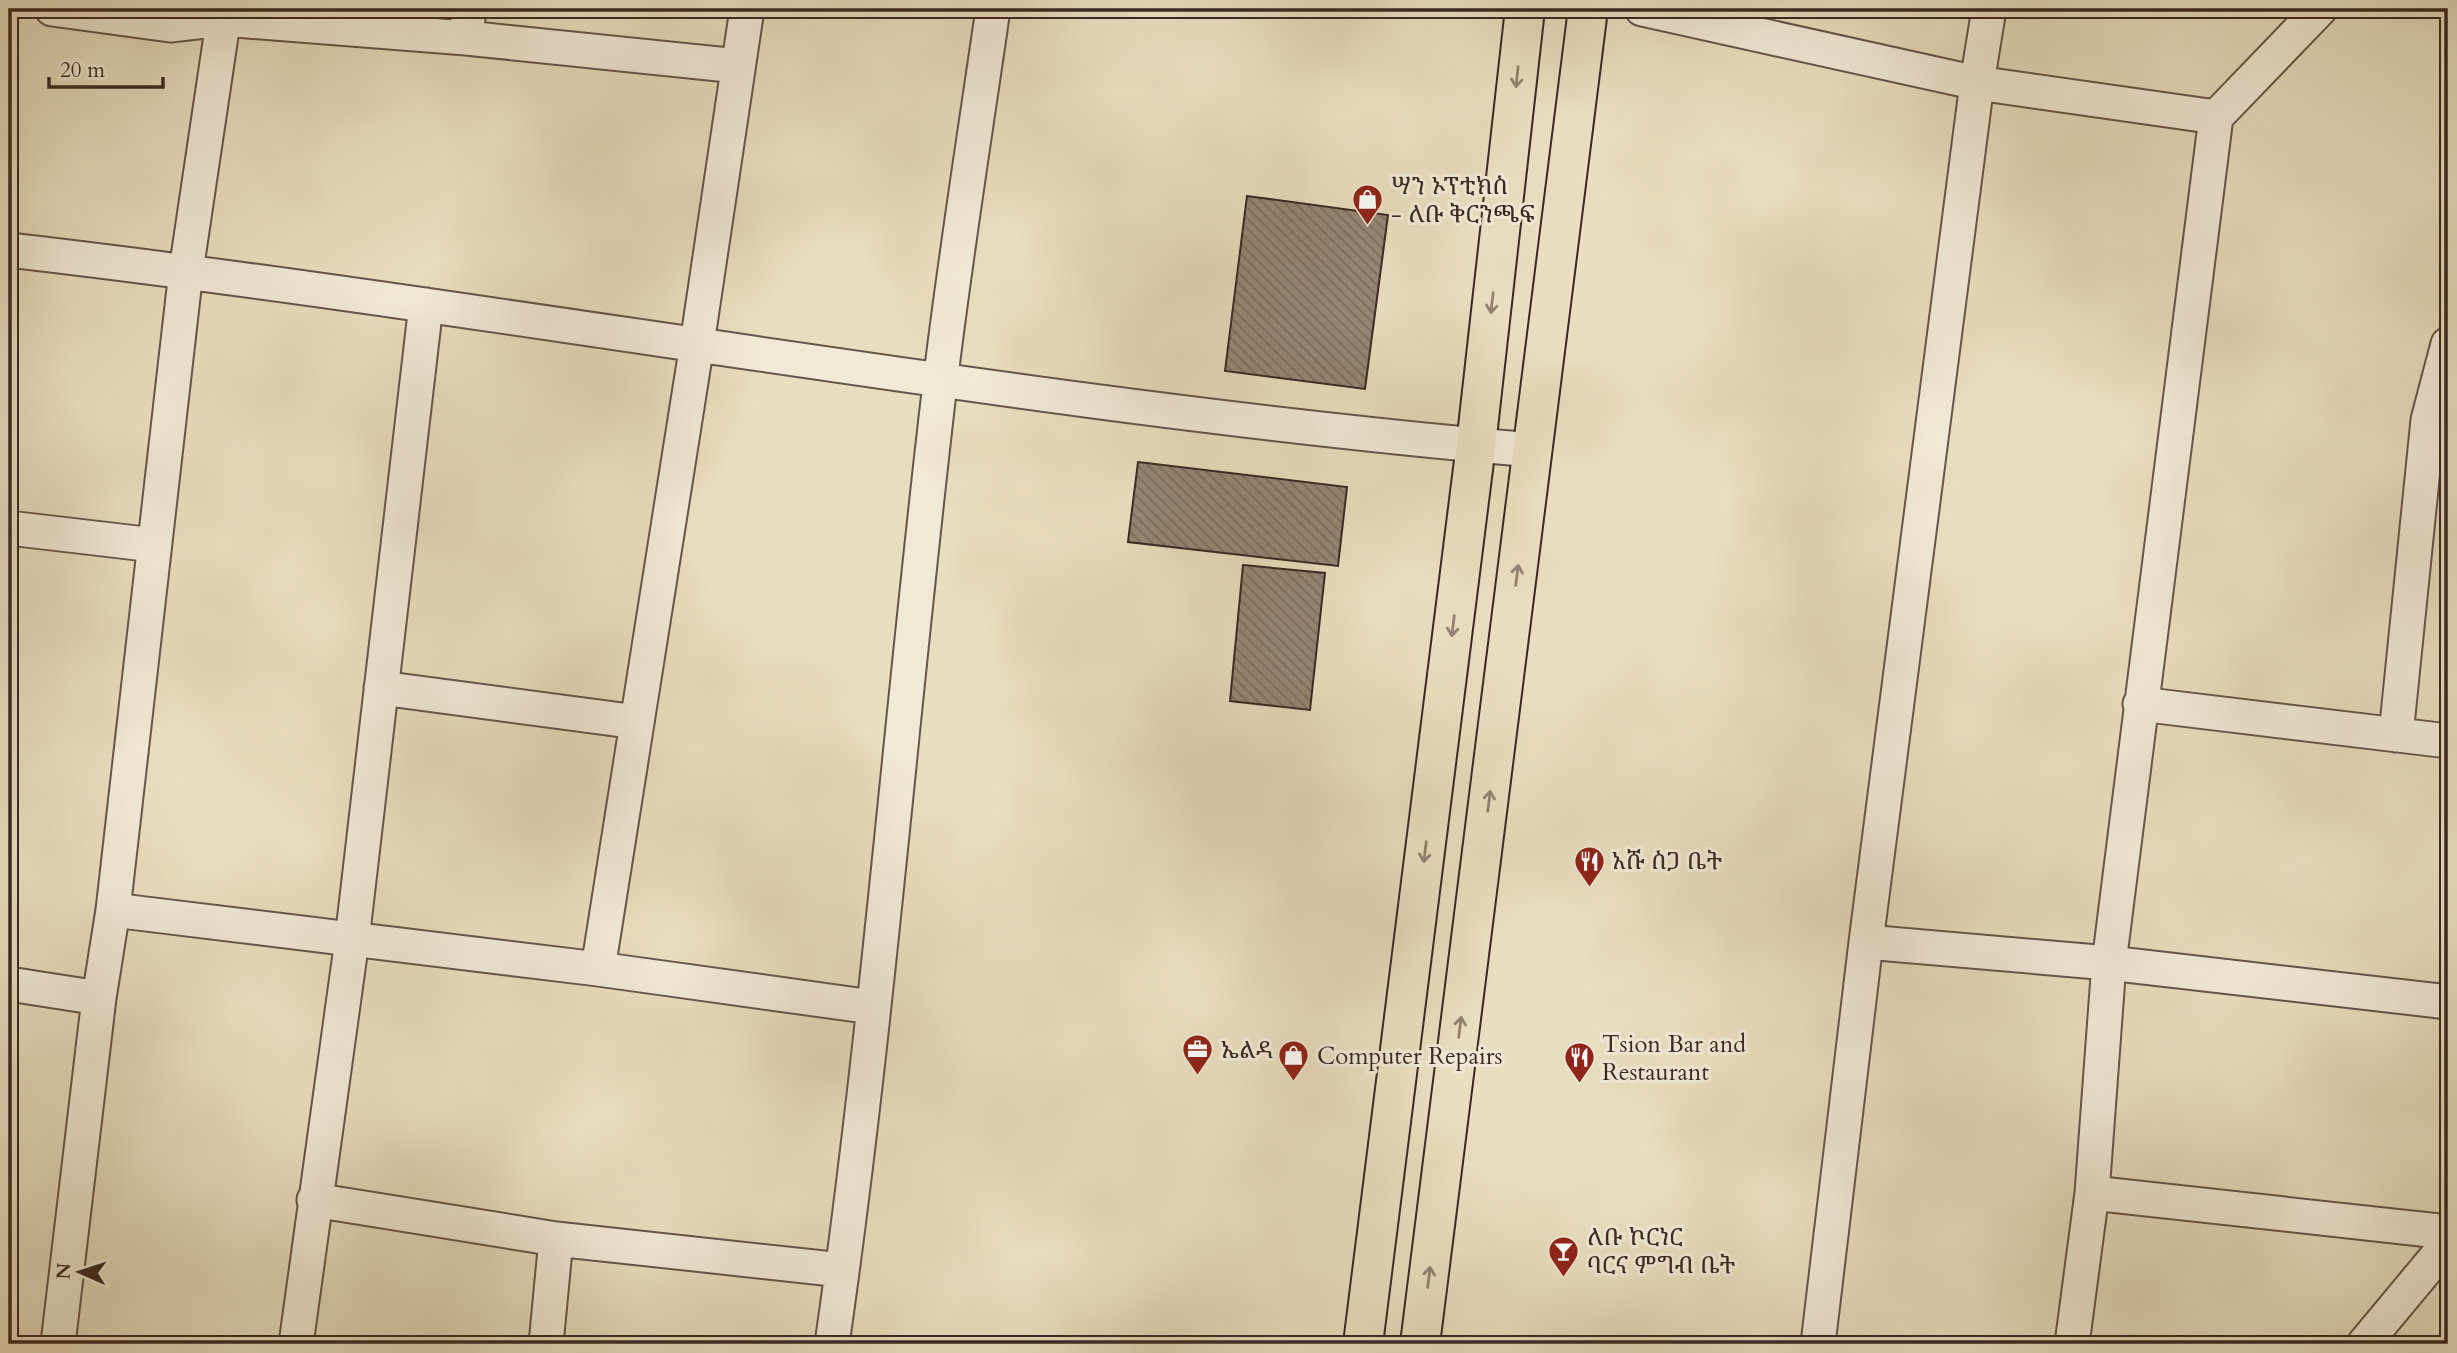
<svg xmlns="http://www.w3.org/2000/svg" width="2457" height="1353" font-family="Cardo,'Noto Serif Ethiopic',serif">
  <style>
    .building { fill: url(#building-back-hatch); stroke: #3b2822; stroke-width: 2 }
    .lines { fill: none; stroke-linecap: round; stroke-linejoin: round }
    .minor-casing { stroke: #665549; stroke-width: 37 }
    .primary-casing { stroke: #3b2822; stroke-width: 42 }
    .minor { stroke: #f0e9d5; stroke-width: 33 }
    .primary { stroke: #e8ddbf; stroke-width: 38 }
    .oneway { stroke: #928270 }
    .labels { text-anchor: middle; stroke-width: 6; stroke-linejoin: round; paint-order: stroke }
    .poi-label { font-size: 24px; fill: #3b2822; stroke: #f0e9d5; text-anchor: start }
  </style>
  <defs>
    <pattern id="building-back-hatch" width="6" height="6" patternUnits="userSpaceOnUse" patternTransform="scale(1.75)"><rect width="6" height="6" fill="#958674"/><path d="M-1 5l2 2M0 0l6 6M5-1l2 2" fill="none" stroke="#7b6e5f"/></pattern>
  </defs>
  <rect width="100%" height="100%" fill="#e8ddbf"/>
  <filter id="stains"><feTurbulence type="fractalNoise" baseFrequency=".00286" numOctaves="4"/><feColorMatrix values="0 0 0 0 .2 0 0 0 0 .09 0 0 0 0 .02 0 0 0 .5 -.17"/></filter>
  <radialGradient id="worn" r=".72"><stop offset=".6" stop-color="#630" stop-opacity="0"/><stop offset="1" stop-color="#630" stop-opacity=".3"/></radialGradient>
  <path class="building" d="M1247,196L1388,215L1365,389L1225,371Z
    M1138,462L1347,487L1338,566L1128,542Z
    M1243,565L1325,573L1310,710L1230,701Z"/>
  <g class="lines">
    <defs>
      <path id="minor" d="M52,9L170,25L223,19L466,38L738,66
        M1642,9L1977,83L1866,942L1818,1344
        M1989,9L1977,83L2216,117L2109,963L2092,1193L2072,1344
        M466,38L469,9
        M2216,117L2320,9
        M9,250C518,309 1022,406 1533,450
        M9,528L154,545
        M381,688L637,722
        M2140,704L2448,741
        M2396,735L2428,420L2448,344
        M113,910L598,969L872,1007
        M1866,942L2109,963L2448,1002
        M598,969L697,344L747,9
        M9,984L99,998
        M2092,1193L2448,1232
        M314,1200L556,1239L842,1270
        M58,1344L99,998L113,910L186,271L225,9
        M296,1344L352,940L426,305
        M546,1344L556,1239
        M832,1344C878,1025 902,703 940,384C955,258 975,134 993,9
        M2364,1344L2448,1243"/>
      <path id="primary" d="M1363,1344L1476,445L1525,9
        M1420,1344L1588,9"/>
    </defs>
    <use href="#minor" class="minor-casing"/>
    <use href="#primary" class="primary-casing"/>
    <use href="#minor" class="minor"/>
    <use href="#primary" class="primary"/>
  </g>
  <defs><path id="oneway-shaft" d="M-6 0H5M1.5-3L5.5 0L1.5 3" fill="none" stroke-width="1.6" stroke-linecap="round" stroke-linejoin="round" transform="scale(1.75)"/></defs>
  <g class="oneway">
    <use href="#oneway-shaft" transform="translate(1517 77) rotate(96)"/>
    <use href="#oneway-shaft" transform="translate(1492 303) rotate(96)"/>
    <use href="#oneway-shaft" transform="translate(1517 575) rotate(-83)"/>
    <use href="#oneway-shaft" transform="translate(1453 626) rotate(97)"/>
    <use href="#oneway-shaft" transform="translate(1489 801) rotate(-83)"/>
    <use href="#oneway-shaft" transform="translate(1425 852) rotate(97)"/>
    <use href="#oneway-shaft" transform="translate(1460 1027) rotate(-83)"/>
    <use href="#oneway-shaft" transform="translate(1429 1277) rotate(-83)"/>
  </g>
  <defs>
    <symbol id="shop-pin" viewBox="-11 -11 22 30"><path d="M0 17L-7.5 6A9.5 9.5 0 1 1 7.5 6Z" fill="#8f2418" stroke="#f0e9d5"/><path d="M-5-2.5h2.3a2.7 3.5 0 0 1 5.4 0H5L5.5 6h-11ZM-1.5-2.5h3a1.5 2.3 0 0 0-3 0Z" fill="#fff"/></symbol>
    <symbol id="restaurant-pin" viewBox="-11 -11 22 30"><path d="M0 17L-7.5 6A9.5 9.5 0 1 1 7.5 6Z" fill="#8f2418" stroke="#f0e9d5"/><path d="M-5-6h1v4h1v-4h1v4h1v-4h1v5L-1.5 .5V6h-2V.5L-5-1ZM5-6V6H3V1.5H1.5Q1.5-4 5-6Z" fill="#fff"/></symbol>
    <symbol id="office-pin" viewBox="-11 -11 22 30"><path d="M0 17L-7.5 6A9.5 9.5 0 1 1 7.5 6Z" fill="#8f2418" stroke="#f0e9d5"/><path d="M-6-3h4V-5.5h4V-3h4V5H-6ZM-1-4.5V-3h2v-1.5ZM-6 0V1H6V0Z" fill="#fff"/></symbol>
    <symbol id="bar-pin" viewBox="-11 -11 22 30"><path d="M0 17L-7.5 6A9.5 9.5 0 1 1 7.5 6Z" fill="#8f2418" stroke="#f0e9d5"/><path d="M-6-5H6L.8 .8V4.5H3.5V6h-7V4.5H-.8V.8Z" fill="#fff"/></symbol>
  </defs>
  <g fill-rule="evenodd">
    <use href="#shop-pin" x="1350" y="182" width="35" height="47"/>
    <use href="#restaurant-pin" x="1572" y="844" width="35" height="47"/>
    <use href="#office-pin" x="1180" y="1032" width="35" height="47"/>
    <use href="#shop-pin" x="1276" y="1038" width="35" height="47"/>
    <use href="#restaurant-pin" x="1562" y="1040" width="35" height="47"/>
    <use href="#bar-pin" x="1546" y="1234" width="35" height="47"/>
  </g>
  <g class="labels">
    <g class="poi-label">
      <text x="1391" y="194">ሣን ኦፕቲክስ<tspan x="1391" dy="28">- ለቡ ቅርንጫፍ</tspan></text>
      <text x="1612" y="869">አሹ ስጋ ቤት</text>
      <text x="1602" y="1052">Tsion Bar and<tspan x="1602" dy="28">Restaurant</tspan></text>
      <text x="1221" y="1058">ኤልዳ</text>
      <text x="1317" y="1064">Computer Repairs</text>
      <text x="1587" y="1245">ለቡ ኮርነር<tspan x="1587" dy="28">ባርና ምግብ ቤት</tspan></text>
    </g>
  </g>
  <rect width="2457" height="1353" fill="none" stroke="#e8ddbf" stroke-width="35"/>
  <rect x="10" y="10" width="2436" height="1332" fill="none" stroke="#3b2822" stroke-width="3.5"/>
  <rect x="18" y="18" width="2422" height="1318" fill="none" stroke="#3b2822" stroke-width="2"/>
  <g transform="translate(80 1272) rotate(273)" stroke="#f0e9d5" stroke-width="5" paint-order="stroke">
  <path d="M0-5L12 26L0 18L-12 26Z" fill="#3b2822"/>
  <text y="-10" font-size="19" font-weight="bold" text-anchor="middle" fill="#3b2822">N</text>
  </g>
  <path d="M49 77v10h114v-10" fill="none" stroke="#3b2822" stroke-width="3.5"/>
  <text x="60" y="77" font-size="21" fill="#3b2822" stroke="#f0e9d5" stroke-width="5" paint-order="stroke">20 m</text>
  <rect width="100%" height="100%" filter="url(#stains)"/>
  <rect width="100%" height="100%" fill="url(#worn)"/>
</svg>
